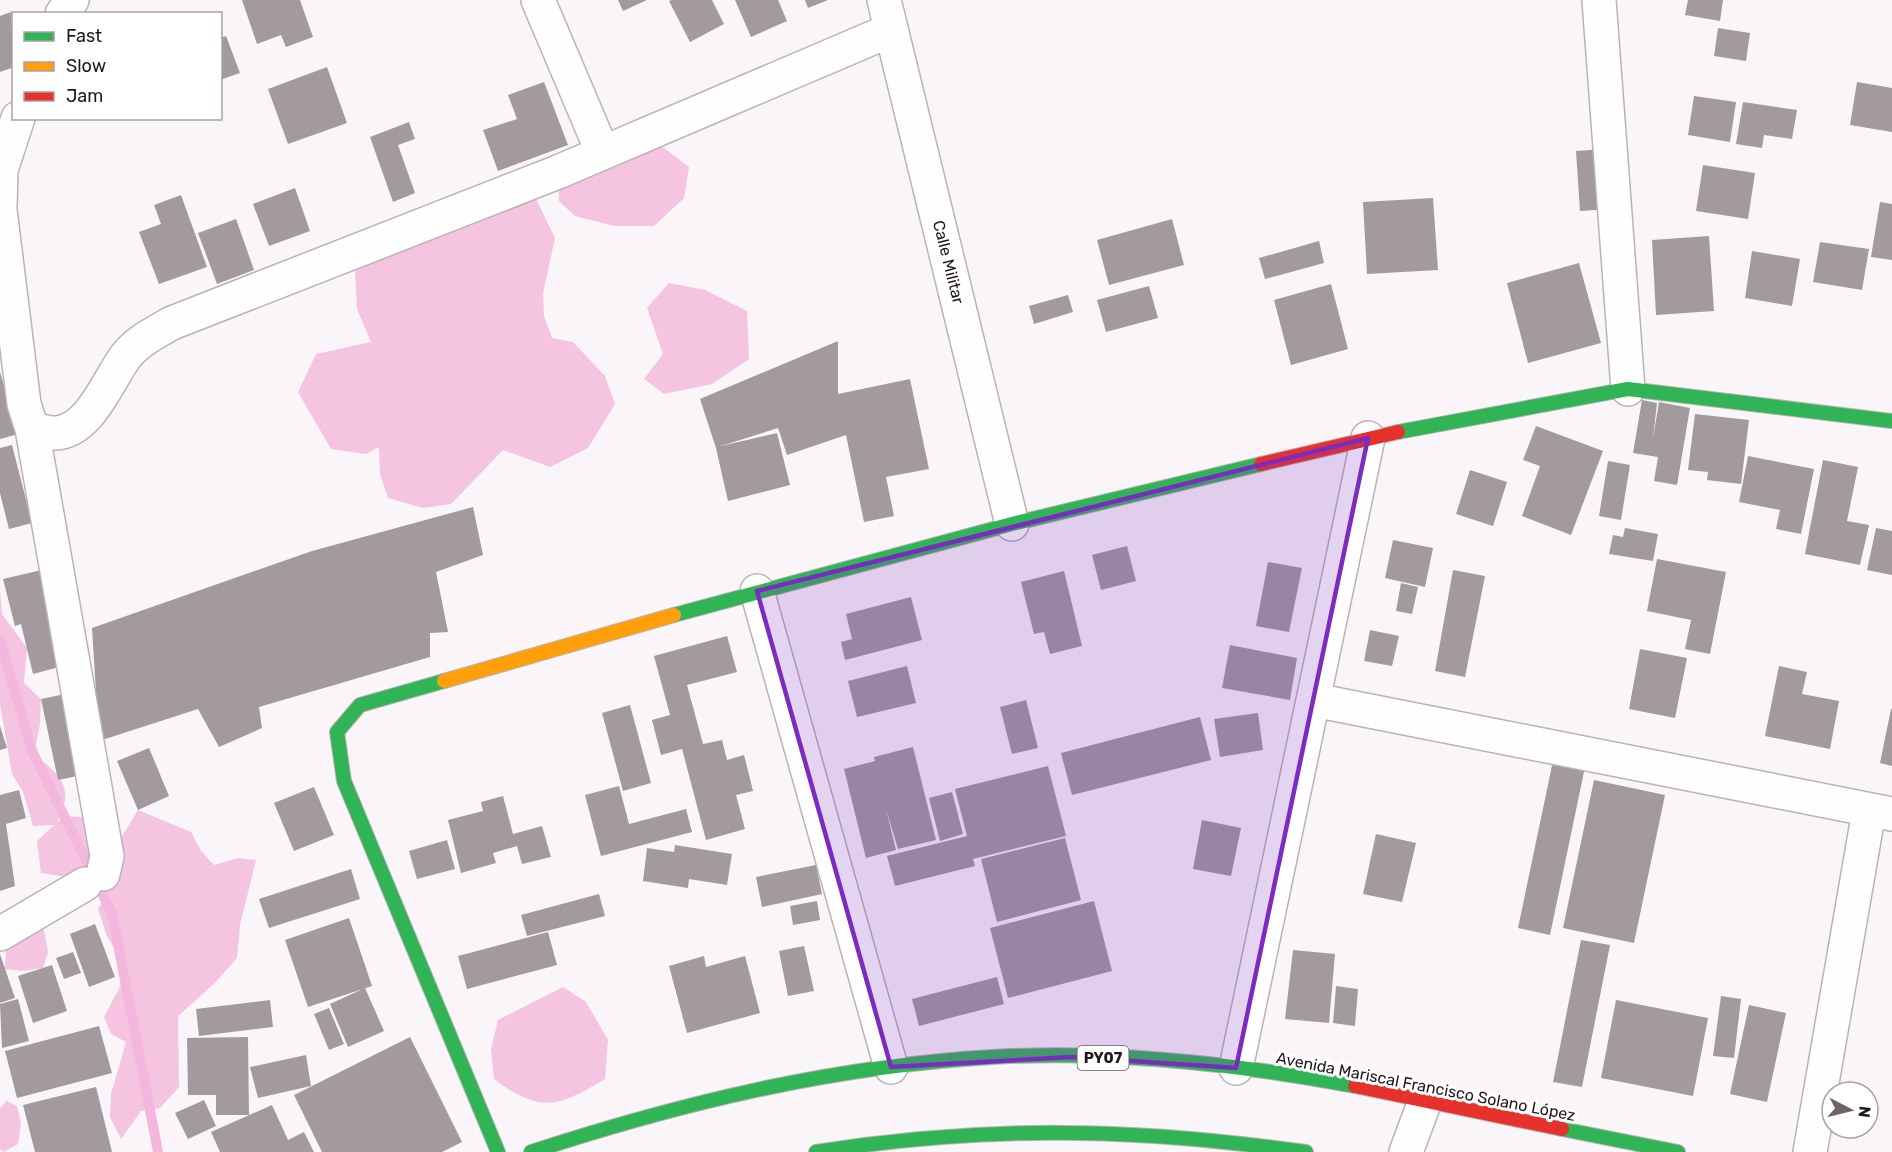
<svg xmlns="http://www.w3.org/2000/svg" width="1892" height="1152" font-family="Rubik,sans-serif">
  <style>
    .forest { fill: #f4c4e1 }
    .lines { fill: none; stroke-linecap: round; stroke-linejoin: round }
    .stream { stroke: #f3b6dc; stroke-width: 10 }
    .building { fill: #a29a9f }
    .street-casing { stroke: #bab2b7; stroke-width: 36 }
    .fast-casing { stroke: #bab2b7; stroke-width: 16 }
    .slow-casing { stroke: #bab2b7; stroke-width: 16 }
    .jam-casing { stroke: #bab2b7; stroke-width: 16 }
    .street { stroke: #fefefe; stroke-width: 33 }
    .fast { stroke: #30b455; stroke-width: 14 }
    .slow { stroke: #ff9f0a; stroke-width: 14 }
    .jam { stroke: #e5322d; stroke-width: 14 }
    .marked { fill: #7b2cbf; fill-opacity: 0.2; stroke: #7b2cbf; stroke-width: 4.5; stroke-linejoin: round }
    .labels { text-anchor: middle; stroke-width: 6; stroke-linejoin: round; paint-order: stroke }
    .shield { fill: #fff; stroke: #645b61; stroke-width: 1.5 }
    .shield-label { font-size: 15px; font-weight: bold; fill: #22151d }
    .street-label { font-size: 16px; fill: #22151d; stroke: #fff }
  </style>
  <rect width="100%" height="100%" fill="#faf5f8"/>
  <path class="forest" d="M639,139L664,148L689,167L684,198L654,226H614L575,216L559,201L558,172Z
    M533,193L555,238L543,293L544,316L552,338L573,342L605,376L615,404L588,448L550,467L503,450L451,504L423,508L388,498L380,474L379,447L366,454L331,449L298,392L316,354L371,342L357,309L355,270L446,226Z
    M669,283L705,290L747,311L749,359L712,384L664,394L644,379L663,354L647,308Z
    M0,591L2,614L27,648L24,683L41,699L40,724L34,755C62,775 75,790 57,822L64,816L82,817L106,863L138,810L191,832L201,851L214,865L238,858L256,860L240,925L237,958L215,983L178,1016L179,1087L160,1108L141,1111L121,1139L110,1117L111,1094L126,1042L111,1034L104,1017L124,979L121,960L107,936L98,909L108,892L86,895L74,878L41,873L37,841L54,825L33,826L23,792L12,774L0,704Z
    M27,929L44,930L48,952L43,968L22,971L5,969L6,947Z
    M563,987L586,1002L608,1040L605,1079C558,1107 541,1114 494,1079L491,1049L498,1020Z
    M6,1101L17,1106L21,1122L18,1144L3,1152L0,1149V1109Z"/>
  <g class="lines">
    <path class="stream" d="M0,640L32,751L112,913L158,1152"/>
  </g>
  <path class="building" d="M242,0H300L313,37L286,47L281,35L257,44Z
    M618,0H647L623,11Z
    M672,0H712L724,24L690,42L669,1Z
    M735,0H778L787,21L751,37Z
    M805,0H828L808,8Z
    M1688,0H1723L1720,21L1685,15Z
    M11,12L14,67L0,72V16Z
    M1718,28L1750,33L1746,61L1714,56Z
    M226,36L240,73L220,80V38Z
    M327,67L347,123L288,144L268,89Z
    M544,82L568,145L498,171L483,130L517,119L508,95Z
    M1857,82L1892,88V132L1850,125Z
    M1694,96L1736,102L1730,142L1688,135Z
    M1743,102L1797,110L1792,139L1764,135L1762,148L1736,144Z
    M409,122L415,139L398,145L415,193L393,202L370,137Z
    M1605,149L1609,209L1580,211L1576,151Z
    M1703,165L1755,173L1748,219L1696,211Z
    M295,188L310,231L269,246L253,204Z
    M181,195L207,267L159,284L139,232L161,224L154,205Z
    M1433,198L1438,270L1367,274L1363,202Z
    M1880,202L1892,204V260L1871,257Z
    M236,219L254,270L217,284L198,233Z
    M1172,219L1184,265L1109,285L1097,240Z
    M1709,236L1714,311L1656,315L1652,240Z
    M1319,241L1324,263L1265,279L1259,258Z
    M1820,242L1869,249L1862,290L1813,282Z
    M1752,251L1800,259L1792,306L1745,298Z
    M1579,263L1601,343L1528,363L1507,283Z
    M1331,284L1348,349L1291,365L1274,300Z
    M1149,286L1158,318L1106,332L1097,300Z
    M1068,295L1073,312L1034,324L1029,306Z
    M838,341V394L910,379L929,469L886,477L894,516L864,522L846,435L787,455L778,428L721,446L777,433L790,485L728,501L716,448L700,399Z
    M0,372L18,434L0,439Z
    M1642,400L1657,403L1653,438L1659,402L1690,408L1677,485L1654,481L1658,457L1633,453Z
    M1695,414L1749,420L1741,484L1707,480L1708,472L1688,470Z
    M1536,426L1603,451L1571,535L1522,516L1540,466L1523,460Z
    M12,445L32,523L9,529L0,493V448Z
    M1748,456L1814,469L1801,534L1776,529L1780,510L1739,502Z
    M1823,460L1858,467L1847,521L1869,525L1860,565L1805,554Z
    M1608,461L1630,465L1621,520L1599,516Z
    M1470,470L1507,482L1493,526L1456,514Z
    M473,507L483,555L436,572L448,632L430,633V657L259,707L262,728L219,747L198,709L99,741L92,628L312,551Z
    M1625,528L1658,534L1653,561L1609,554L1613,535L1623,537Z
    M1876,528L1892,531V575L1867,570Z
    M1393,540L1433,548L1425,587L1385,578Z
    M1127,546L1136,581L1101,590L1092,555Z
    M1657,559L1726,572L1710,654L1685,649L1691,620L1647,611Z
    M1268,562L1302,568L1289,632L1256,626Z
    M46,569L63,666L33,674L21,624L15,626L3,579Z
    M1453,570L1485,576L1465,677L1435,671Z
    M1064,571L1082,646L1050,654L1044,632L1034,634L1021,582Z
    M1401,583L1418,587L1412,614L1396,611Z
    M911,597L922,640L845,660L841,642L852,639L846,614Z
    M1370,630L1399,636L1392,666L1364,661Z
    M727,636L737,672L687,685L703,744L722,740L727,760L744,755L753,791L736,795L745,829L706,840L682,749L661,755L652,720L670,715L654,656Z
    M1230,645L1297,658L1290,700L1222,688Z
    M1640,649L1687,658L1675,718L1629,709Z
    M907,666L916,703L857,717L848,681Z
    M1779,666L1807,672L1802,694L1839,701L1830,749L1765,736Z
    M70,693L87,774L58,780L41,699Z
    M1026,700L1038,748L1012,754L1000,707Z
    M630,705L651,783L623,791L602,713Z
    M1891,709H1892V766L1880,763Z
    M1258,713L1263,750L1220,757L1214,719Z
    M1200,717L1211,760L1072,795L1061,753Z
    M0,726L7,748L0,750Z
    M913,747L936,840L898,849L886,809L896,850L866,858L844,769L875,761L874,757Z
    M149,748L169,796L138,810L117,761Z
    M1554,756L1586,762L1550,935L1518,928Z
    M1048,766L1066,836L973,859L975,866L895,886L887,856L967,836L955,789Z
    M1594,780L1665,795L1634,943L1563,928Z
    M619,786L629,824L686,809L692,832L601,856L585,795Z
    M314,787L334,835L294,851L274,803Z
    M19,790L26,818L6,824L15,886L0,891V795Z
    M952,792L963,834L940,841L929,798Z
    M503,796L513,834L542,826L551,857L522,864L517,846L493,853L496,863L461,873L448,820L483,811L481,802Z
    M1202,820L1241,828L1231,876L1193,869Z
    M1376,834L1416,843L1402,902L1363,894Z
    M1065,838L1081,900L997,922L981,859Z
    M447,840L455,869L417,879L409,851Z
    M675,845L732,854L727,885L689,879L688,888L643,881L647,848L674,852Z
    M816,865L822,894L762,907L756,877Z
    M351,869L360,899L269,928L259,899Z
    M599,894L605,916L527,936L521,915Z
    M817,901L820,920L793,925L790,906Z
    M1094,901L1112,971L1008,998L990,928Z
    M349,918L372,986L308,1007L285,940Z
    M95,924L115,977L89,987L70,934Z
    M548,932L557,965L467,989L458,956Z
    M1581,940L1610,945L1582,1087L1553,1082Z
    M804,946L814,991L788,996L779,951Z
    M1293,950L1335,954L1329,1023L1285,1019Z
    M73,952L81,973L64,979L56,958Z
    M0,954L15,998L0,1003Z
    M704,956L706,967L745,956L760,1013L687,1033L669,966Z
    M52,965L67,1011L33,1023L18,976Z
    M997,977L1004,1004L919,1026L912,999Z
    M1336,986L1358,989L1355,1026L1333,1023Z
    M365,988L384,1031L348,1047L330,1004Z
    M1721,996L1741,999L1734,1058L1713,1056Z
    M18,999L29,1041L2,1048L0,1004Z
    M270,1000L273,1027L199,1036L196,1009Z
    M1616,1000L1708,1018L1693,1096L1601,1078Z
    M1749,1005L1786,1013L1767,1102L1730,1094Z
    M329,1008L344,1044L329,1050L314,1014Z
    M99,1026L112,1073L17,1098L5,1051Z
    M248,1037L249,1115H216V1095H188L187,1038Z
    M410,1037L462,1142L442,1152H322L294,1095Z
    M306,1055L311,1086L258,1098L250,1067Z
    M96,1087L112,1152H35L23,1105Z
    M204,1100L216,1126L188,1139L175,1113Z
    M272,1105L288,1140L304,1132L314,1152H220L211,1132Z"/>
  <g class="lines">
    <defs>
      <path id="street" d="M538,0L602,151
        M884,0L1012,524
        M1599,0L1628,389
        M62,14L72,0
        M0,206L1,170L18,118
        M0,210L24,404L32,429C39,430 48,433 55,433C90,432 108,380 126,356C138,341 156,332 172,323L558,172L891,30
        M32,429L107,856L103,874
        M757,591L891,1067
        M1314,700L1892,814
        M0,934L85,884
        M1236,1068L1368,438
        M1406,1152L1425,1101
        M1810,1152L1869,811"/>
      <path id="fast" d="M1398,432L1628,389L1892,421
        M674,615L1012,524L1261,464
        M444,681L360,705L337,732L344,781L498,1152
        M1562,1129L1678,1152
        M531,1152C681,1103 834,1066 993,1057C1113,1050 1237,1064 1355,1086
        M816,1152C985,1125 1137,1128 1306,1152"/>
      <path id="slow" d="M444,681L674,615"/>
      <path id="jam" d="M1261,464L1398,432
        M1355,1086L1562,1129"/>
    </defs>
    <use href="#street" class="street-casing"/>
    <use href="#fast" class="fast-casing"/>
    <use href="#slow" class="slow-casing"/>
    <use href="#jam" class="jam-casing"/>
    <use href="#street" class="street"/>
    <use href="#fast" class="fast"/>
    <use href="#slow" class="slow"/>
    <use href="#jam" class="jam"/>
  </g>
  <path class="marked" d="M1368,438L1236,1068L1072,1057L891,1067L757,591Z"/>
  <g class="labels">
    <rect class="shield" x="1077.5" y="1046" width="51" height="24" rx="4.5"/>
    <g class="shield-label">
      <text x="1103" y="1063">PY07</text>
    </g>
    <g class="street-label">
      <text transform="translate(949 262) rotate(76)" y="6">Calle Militar</text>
      <text transform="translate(1426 1086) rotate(11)" y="6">Avenida Mariscal Francisco Solano López</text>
    </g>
  </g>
  <rect x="12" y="12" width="210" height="108" fill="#ffffff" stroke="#a7a1a5" stroke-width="1.5"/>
  <rect x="24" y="32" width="30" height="9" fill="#30b455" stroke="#a7a1a5" stroke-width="1.5"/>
  <text x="66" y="42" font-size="18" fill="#22151d">Fast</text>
  <rect x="24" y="62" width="30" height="9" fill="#ff9f0a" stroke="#a7a1a5" stroke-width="1.5"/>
  <text x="66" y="72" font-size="18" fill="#22151d">Slow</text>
  <rect x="24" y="92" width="30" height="9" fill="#e5322d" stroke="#a7a1a5" stroke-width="1.5"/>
  <text x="66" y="102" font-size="18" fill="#22151d">Jam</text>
  <g transform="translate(1850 1110) rotate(97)"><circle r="28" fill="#ffffff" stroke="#a7a1a5" stroke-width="1.5"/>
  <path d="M0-4.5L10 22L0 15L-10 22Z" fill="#6e636a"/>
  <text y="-9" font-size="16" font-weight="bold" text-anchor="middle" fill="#22151d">N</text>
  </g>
</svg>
